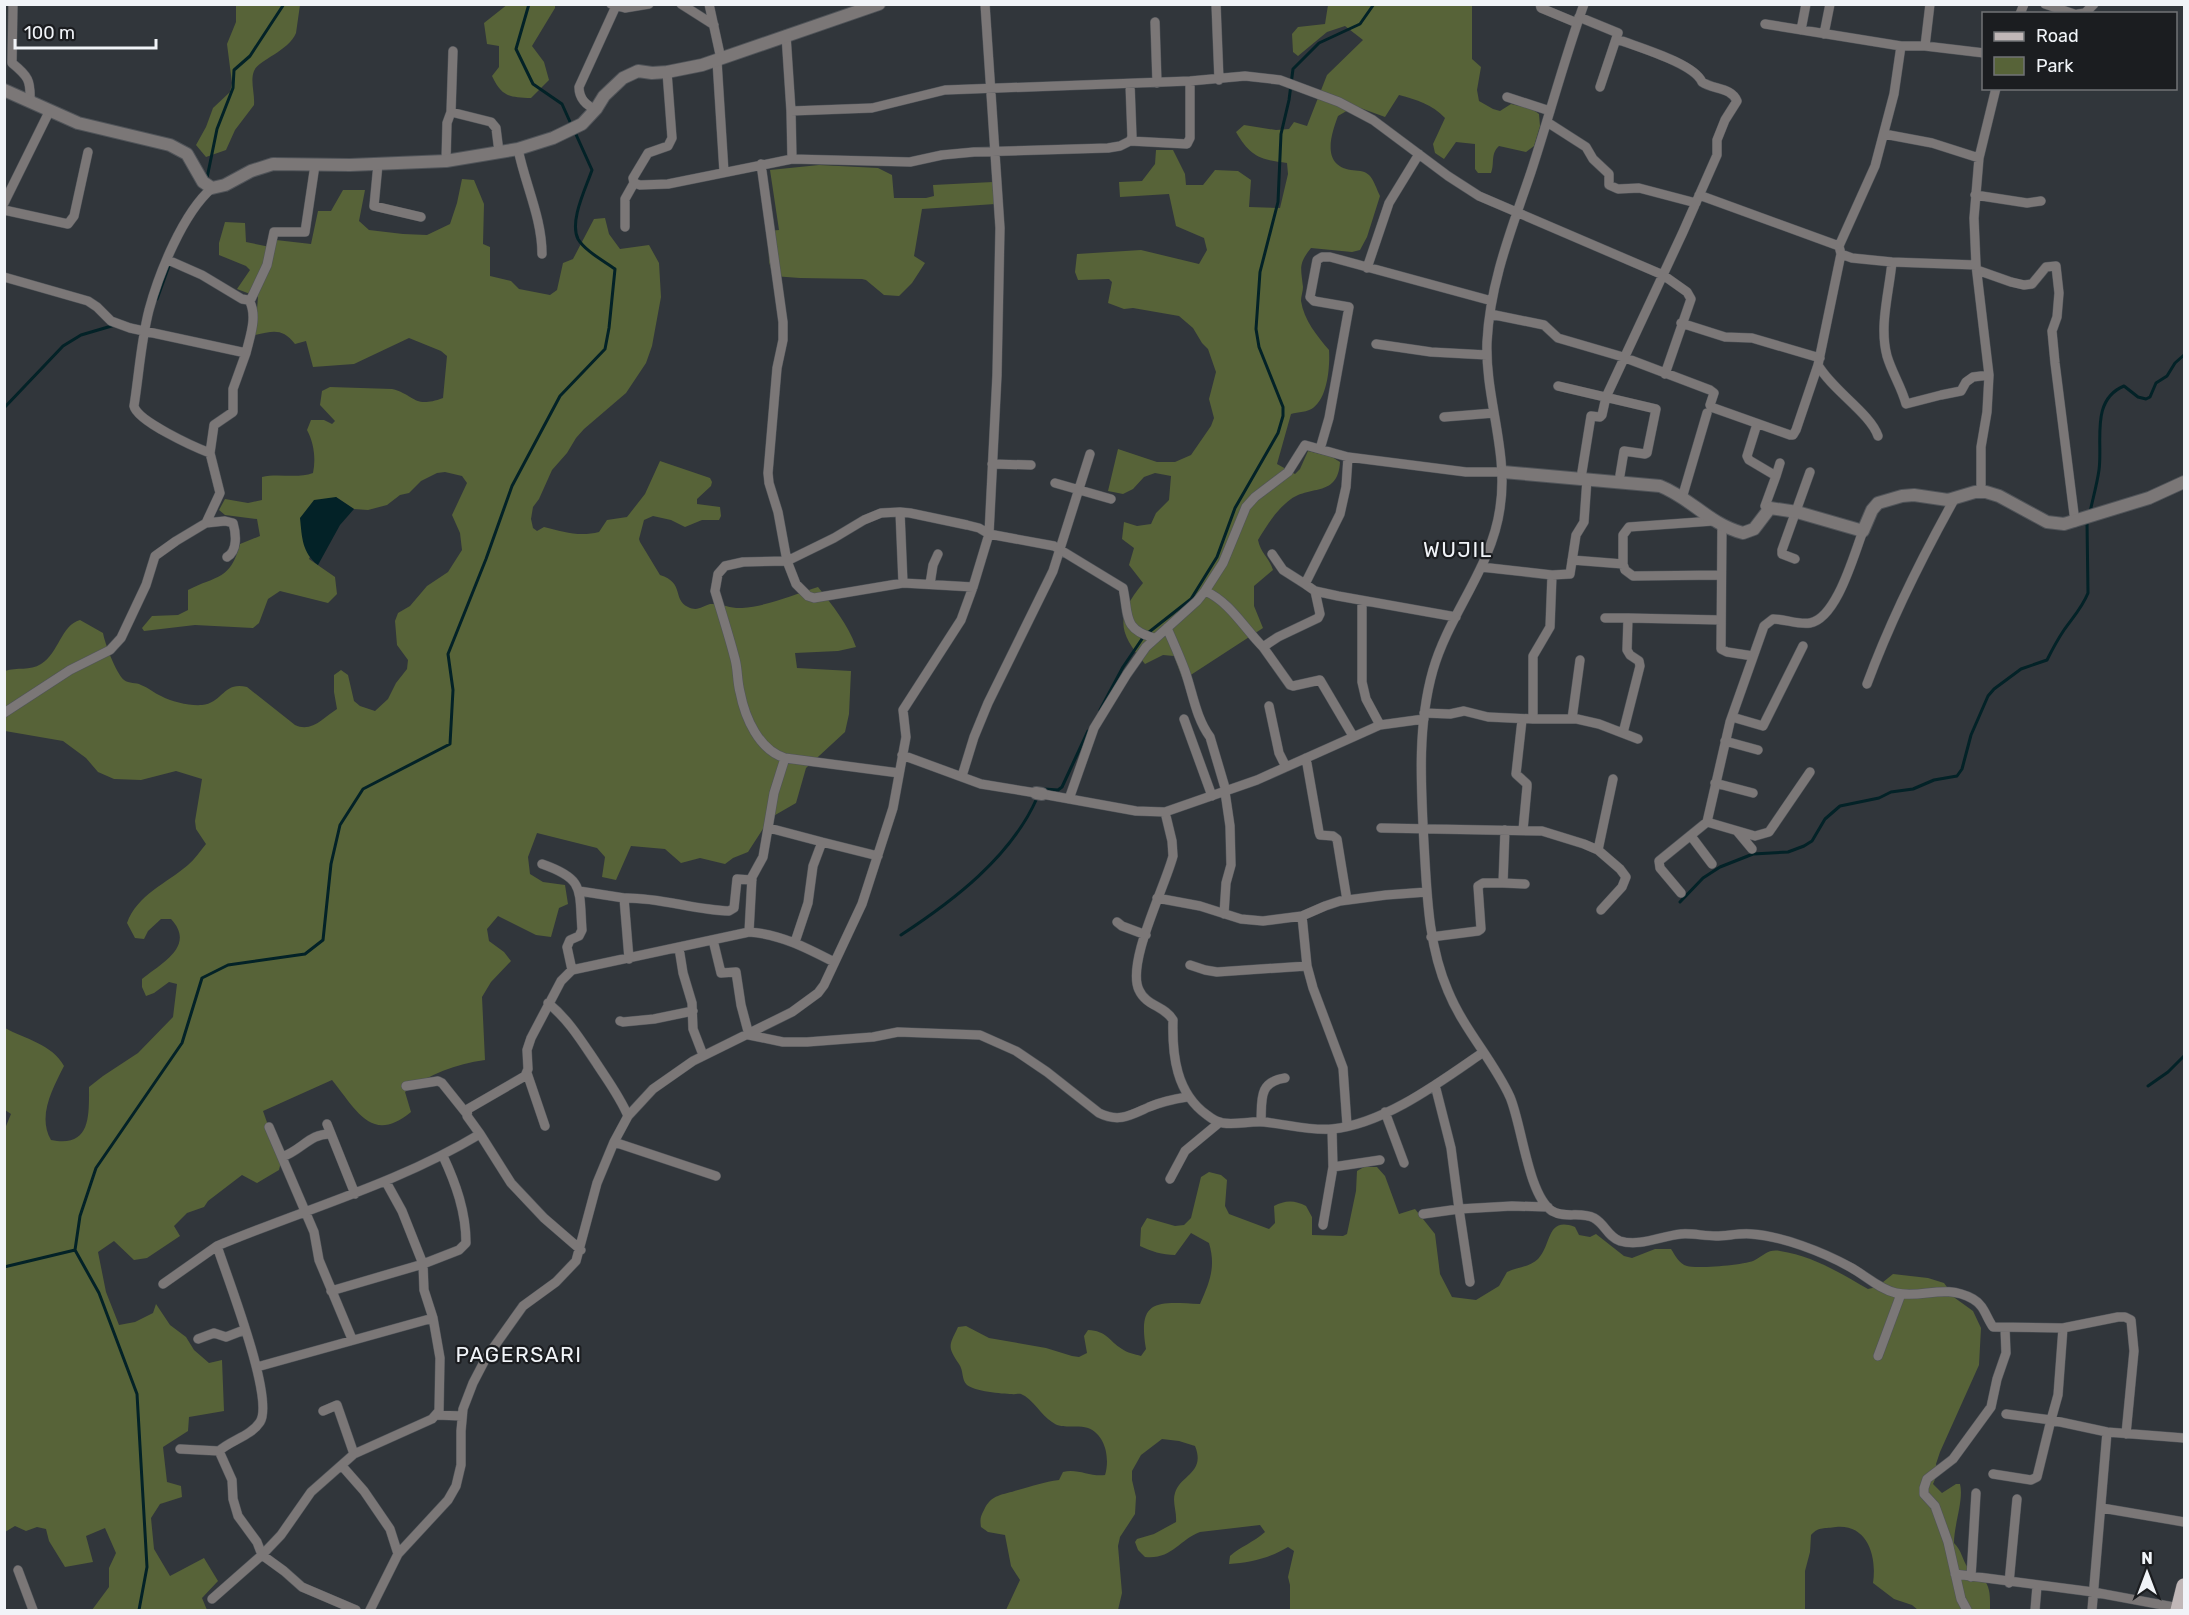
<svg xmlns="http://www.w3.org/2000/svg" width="2189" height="1615" font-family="Rubik,sans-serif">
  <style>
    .green { fill: #576338 }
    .water { fill: #032227 }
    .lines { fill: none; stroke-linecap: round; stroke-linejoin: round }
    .stream { stroke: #032227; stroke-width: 3 }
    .minor-casing { stroke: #505459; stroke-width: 10 }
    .tertiary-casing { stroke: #505459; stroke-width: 14 }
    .primary-casing { stroke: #505459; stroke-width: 16 }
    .minor { stroke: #7b7777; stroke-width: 9 }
    .tertiary { stroke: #7b7777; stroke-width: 12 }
    .primary { stroke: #c0b7b7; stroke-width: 15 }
    .labels { text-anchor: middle; stroke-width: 4.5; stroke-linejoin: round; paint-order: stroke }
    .quarter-label { font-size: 21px; letter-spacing: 1.5px; fill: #f1f4f8; stroke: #1b1d20 }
  </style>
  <rect width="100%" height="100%" fill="#31363b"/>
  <path class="green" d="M508,4L555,5V8L532,46L544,62L549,80L531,98C509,97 502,97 492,76L499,67V46L487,44L484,23Z
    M236,5H300L296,33C289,51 258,60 254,71C250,81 255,94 254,105L235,130L226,150L206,157L196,145L206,127L213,108L230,92L232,83L227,44L236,22Z
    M1328,5H1472V59L1481,67L1477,90L1479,101L1493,109L1500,111L1511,104L1532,109L1539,114L1540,126L1534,146L1526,152L1499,146C1490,154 1495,164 1491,173H1478L1475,169V144L1456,142L1444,159L1435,153L1433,144L1445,118C1432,104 1417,100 1399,95L1385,117L1355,106L1338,116C1331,135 1321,165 1351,170C1357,171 1364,170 1369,175C1374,180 1377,190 1380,196L1367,237L1360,250L1352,252L1311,248C1298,264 1301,268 1303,287C1303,291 1301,296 1301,301C1304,320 1317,336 1329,350C1330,366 1328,397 1313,408C1308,412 1298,412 1291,414L1277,464L1295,474L1300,469L1308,451L1332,457L1340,462C1338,497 1311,485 1291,499C1277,509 1267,525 1258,540C1261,554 1269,557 1273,570L1254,586V606L1263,628L1183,680L1174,656L1163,655L1145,664C1118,632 1115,617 1143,583L1129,565L1134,548L1122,539L1124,522L1137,526L1151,524L1156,513L1169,500L1171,476L1155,473L1144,477L1133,489L1123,494L1108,491L1118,449L1157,462H1175L1191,455L1211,426L1214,418L1209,399L1216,372L1208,349L1202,343L1193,328L1179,316L1133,308L1124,309L1108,303L1112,282L1109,279L1078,280L1075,272L1077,254L1141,250L1199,264L1207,250L1204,238L1176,226L1169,194L1120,197L1119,182L1142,181L1155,164L1156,150H1173L1185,174L1186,185H1203L1215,170L1238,171L1251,180L1249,207L1280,208L1288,174L1287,163C1260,160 1250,156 1236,132L1244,125L1276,130L1289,129L1294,122L1307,126L1327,75L1363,40L1345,26L1327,32L1298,56L1293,52L1292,34L1298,27L1325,24Z
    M819,165L878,168L892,175L894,198H926L934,196L933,185L993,182L995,204L922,209L914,256L925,263L912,283L899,296L884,295L866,280L862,279L800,278L773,276L769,262L768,231L779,230L770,170Z
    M462,179L474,180L484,204L483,244L490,247V276L511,281L519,289L550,295L557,290L563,263L573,259L594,219L605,218L609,234L620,249L649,245L659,263L661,297L652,346L646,363L626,393L584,429L576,438L567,453L552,470L539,499L533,507L531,519L533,528L537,531L544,527C563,532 580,537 599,532L607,520L627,517L645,494L660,461L710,478L712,482L711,486L697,499V504L720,507L721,516L719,520H702L685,527L671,520L653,516L644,520L639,539L640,542L660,575C685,583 672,599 688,607C698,612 702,606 710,604C720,603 732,609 742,608C768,606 793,595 818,587C832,605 848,624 856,647L838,651L795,653L797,668L851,671L849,714L845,732L806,768L796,803L770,818L748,852L733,858L725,864L700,858L681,863L665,849L631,846L616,880L602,877L605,857L597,848L537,833L528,857L530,874L543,882L565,885L568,904L559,908L551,937L536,935L498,916L487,929L489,941L504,952L511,961L491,982L482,997L485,1060C455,1064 430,1074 405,1092L411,1112C371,1145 356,1109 332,1080L263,1111L281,1162L279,1170L257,1183L242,1175L208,1201L204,1207L187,1213L174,1226L180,1236L147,1258L134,1260L114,1241L98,1252L106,1292L119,1325L135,1322L153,1313L156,1304L170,1325L186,1337L194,1350L209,1363L222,1360L224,1411L189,1417L188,1431L163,1447L167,1482L181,1486L182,1497L160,1504L151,1518L154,1549L170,1576L204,1558L218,1581L202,1598L207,1610H92L109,1587V1568L116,1553L105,1528L86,1536L93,1562L65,1567L49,1541L46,1529L37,1527L26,1531L15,1526L5,1532L4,1131L11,1114L5,1110V1028C25,1039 52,1044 64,1066C53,1088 37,1116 51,1140C91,1148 89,1116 89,1087L103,1076L138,1053L173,1017L177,984L169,982L154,993L146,996L142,987V979C162,963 196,946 171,919H161L148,931L144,939L135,938L127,923C137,895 167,883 188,865C195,859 200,851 206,844L196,829L195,821L202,779L176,771L141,780L114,779L98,772L86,758L63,741L5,731V671C17,667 30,671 41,664C59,653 61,625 80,620L103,633C105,644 116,673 124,680C129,684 136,682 141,685C149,688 154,693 161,696C172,702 190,706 202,705C223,703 223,681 247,687L295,725C312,733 324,717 337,709L334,692V675L341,670L348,675L354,701L360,706L375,711L388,699L396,683L407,669L408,660L397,645L395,621L398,613L410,606L427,586L448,572L462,550L460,533L452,515L467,483L462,476L445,472L437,473L421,481L409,493L400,495L387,505L368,510L354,509L336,497L309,559L335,577L337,594L328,603L280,591L268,599L259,623L253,628L195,625L144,631L142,628L152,616L178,615L188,610V590C217,575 230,581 240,544L260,536L257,519L225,515L219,510L225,499L248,503L262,500V477C278,473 297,479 313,473C316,459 314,443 307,430L311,420H324L332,424L335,421L320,405L322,391L330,387L392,389C416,395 413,409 443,398L447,356L441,351L409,338L354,364L313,367L306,341L295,344C282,328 274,331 255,335L258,297L237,289L250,270L246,266L219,255V243L225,222L245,223L246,242L270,247L276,240L311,244L318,211H331L343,190H365L359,221L369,230L403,234L427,235L450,224L457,203Z
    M1364,1167H1377L1385,1176L1399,1214L1415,1209L1435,1234L1440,1274L1452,1297L1476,1300L1499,1286L1507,1272C1518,1267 1530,1267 1538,1259C1552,1245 1546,1216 1575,1227L1579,1235L1590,1237L1596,1234L1624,1256L1632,1258L1655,1249H1671C1675,1255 1679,1264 1687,1266C1696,1269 1747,1265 1755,1260C1765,1255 1768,1249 1780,1251C1813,1256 1840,1273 1868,1289L1877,1287L1893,1274L1928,1278L1944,1283L1955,1298L1973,1311L1981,1328L1979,1365L1940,1452L1936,1464L1938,1472L1933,1484L1942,1493L1956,1484H1960C1964,1500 1954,1524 1954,1543C1962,1551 1962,1559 1968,1568C1972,1573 1978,1575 1983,1579C1991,1586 1990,1600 1990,1610H1918L1912,1605L1894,1599L1873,1583C1877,1557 1868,1524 1836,1527C1825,1529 1819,1526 1811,1535L1810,1552L1805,1571V1610H1290V1585L1288,1577L1294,1551L1288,1547C1270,1558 1250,1563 1229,1564L1230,1556C1240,1547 1254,1542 1265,1532L1260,1525L1200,1532C1179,1540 1171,1560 1145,1557L1138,1550L1135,1542L1137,1539L1154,1534L1176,1522C1177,1512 1172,1502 1175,1493C1180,1475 1206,1473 1195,1446L1179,1441L1162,1439L1141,1455L1132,1471V1480L1136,1497L1135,1514L1120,1537L1118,1546L1122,1593L1118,1610H1006L1020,1580L1011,1566L1005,1535L988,1532L981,1527C980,1520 980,1517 984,1510C991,1494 1003,1495 1018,1490C1033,1486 1044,1482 1059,1480L1063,1472C1077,1468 1090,1477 1105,1475C1110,1459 1106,1435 1088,1428C1076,1424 1062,1430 1052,1422C1041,1415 1033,1399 1021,1394C1018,1393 1015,1395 1012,1394C1002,1394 974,1391 967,1385C961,1379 964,1371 959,1364C947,1346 949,1346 958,1327L966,1326L989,1338L1046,1348L1072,1356L1079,1357L1087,1353L1084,1336L1088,1330C1107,1331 1108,1340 1122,1349C1127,1353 1135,1354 1141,1356L1146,1349C1137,1298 1158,1302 1200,1304C1210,1281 1216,1267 1209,1243L1191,1233L1175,1255C1163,1255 1150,1251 1140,1246L1141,1228L1147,1218L1175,1226L1184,1225L1191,1218L1201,1177L1209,1172L1221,1175L1227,1180L1225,1206L1229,1214L1269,1229L1275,1223L1274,1206C1285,1200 1295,1200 1306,1206L1312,1217V1235L1343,1236L1347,1234L1356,1191L1357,1171Z"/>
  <path class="water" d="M336,497L354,509L340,525L318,565C302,553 302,537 300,518L314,500Z"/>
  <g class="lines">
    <path class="stream" d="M529,4L516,49L533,84L562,104L571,124
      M207,178L217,129L233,88L234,70L250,56L284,4
      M157,299L170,263
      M4,408L63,346L81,335L115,325
      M2090,512C2093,498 2097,484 2099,470C2103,442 2090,400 2124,386L2138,397L2146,399L2150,397L2156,383L2167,376L2175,363L2184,355
      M1100,710L1123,667L1144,636L1191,599L1217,557L1235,508L1278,433L1283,416V407L1259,347L1256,329L1260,272L1278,202L1281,134L1289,100L1293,69L1319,43L1360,24L1374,4
      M1044,789L1058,790L1062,787L1088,731
      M1680,902L1703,878L1720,867L1753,854L1788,852L1804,846L1812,841L1825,819L1840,806L1879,798L1891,792L1913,789L1934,780L1957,776L1962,769L1971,735L1988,696L1994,689L2021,669L2047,660C2052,650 2058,639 2064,630C2073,617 2082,608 2088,593L2087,522
      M901,935C953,901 1011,857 1037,798
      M2148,1086L2168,1072L2184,1056
      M4,1267L75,1250
      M139,1610L147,1567L137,1394L99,1293L75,1250L80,1216L96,1168L182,1043L202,978L228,965L305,954L323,940L331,864L340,825L363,789L450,744L453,690L448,654L486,559L512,486L560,396L605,349L609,328L615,269C604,261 585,251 578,239C569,221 586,188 592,170L574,130"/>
    <defs>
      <path id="minor" d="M13,4L12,63C28,76 31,80 30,102
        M611,4L625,8L649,4
        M681,4L714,25
        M709,4L721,59
        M1216,4L1219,80
        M1540,4L1541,8L1577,23
        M1584,4C1564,60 1549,117 1531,172C1512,228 1490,282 1487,342C1485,398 1509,452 1500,508C1492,567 1449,614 1433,670C1417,726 1421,787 1424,844C1427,894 1428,945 1448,991C1464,1030 1493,1060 1510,1097C1522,1125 1528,1195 1552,1211C1566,1219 1580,1211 1594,1218C1605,1224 1608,1237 1620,1241C1640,1247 1661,1236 1681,1234C1692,1233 1704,1236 1716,1236C1727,1236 1739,1233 1751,1234C1782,1236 1823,1252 1850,1267C1865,1275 1879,1289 1896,1293C1923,1299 1944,1283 1973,1299C1984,1305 1986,1317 1993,1327L2063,1328L2058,1395L2051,1420L2107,1432L2184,1438
        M2045,4L2074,14
        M2020,14L2024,4
        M2078,14L2085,13L2094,4
        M1579,17L1618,33L1600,87
        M1155,22L1157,83
        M1765,24L1901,46
        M1801,30L1806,4
        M1824,34L1830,4
        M786,35L791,111L792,159
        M1925,46L1930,4
        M717,61L724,172
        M1507,97L1550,111
        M596,109C586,106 579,98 579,87L616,6
        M791,111L872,108L945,90L1190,81L1245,76L1280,80L1339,102L1373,120L1448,176L1479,196L1663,275L1687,292L1691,299L1665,374
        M451,112L491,122L496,128L499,152
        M1547,122L1586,147L1593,159L1609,174V185L1618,189L1639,188L1696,203
        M1884,134L1932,143L1979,158
        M1130,141L1187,144L1190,138V81
        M518,149C525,184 542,218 542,254
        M446,161L447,123L451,112L453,51
        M378,164L374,206L421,217
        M761,164L783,322V340L777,368L768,473L769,483L778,512L787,561L796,584L808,596L814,598L903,583L973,587
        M634,183L640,185L668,184L792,159L910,162L942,155L974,152L1108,148L1120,146L1130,141L1132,137L1130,84
        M1699,195L1839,246
        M1975,195L2027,203L2041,201
        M4,203L49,112
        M4,210L68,224L74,216L88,152
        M625,227V199L634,183L633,178L648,153L668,146L672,138L667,72
        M1841,254L1818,365C1832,390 1870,413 1878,436
        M168,260L202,275L242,299L248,300L251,299L267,265L274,232H305L315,165
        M1892,262C1889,293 1879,326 1887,356C1892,373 1902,388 1906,404L1941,395L1961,391L1966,382L1973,377L1989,375
        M1976,265L1892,262L1852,258L1841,254L1839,246L1875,166L1894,94L1901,46H1925L1984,53
        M1367,268L1389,203L1419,154
        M1977,270L2011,282L2024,285L2032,284L2046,267L2056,266L2059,293L2057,317L2052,331L2055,363L2075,522
        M4,277L88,301L97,307L111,321L130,328L246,353C250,336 258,316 249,300
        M1490,314L1544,325L1558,338L1623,357L1710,390L1714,393L1710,405L1711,407L1790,435H1793L1796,430L1818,365
        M1681,323L1725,337L1752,338L1820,358
        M1376,344L1431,352L1487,355
        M1558,386L1656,409L1647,453L1645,454L1624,451L1619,481
        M1444,417L1494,413
        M1757,424L1747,456L1749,460L1776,476L1765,506L1768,509
        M1320,449L1329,418L1349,307L1314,301L1310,297L1317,260L1322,257H1330L1492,301
        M210,453C194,447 137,421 134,406C139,374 141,341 149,310C159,273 183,213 212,188
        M992,464L1031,465
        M1776,476L1780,463
        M1581,478L1591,416L1600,417L1602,415L1606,397L1683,232L1717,155V140L1725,120L1737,101C1731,87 1714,90 1702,82C1694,63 1637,47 1617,39
        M1055,483L1111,499
        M1981,492V447L1987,412L1989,375L1976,265L1974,218L1979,158L1996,88
        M1682,498L1707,413
        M900,512L903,583
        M206,523L225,521L233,523C236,533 238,551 227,557
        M1722,525L1721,649L1727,652L1753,656
        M1272,554L1283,570L1305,584
        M1795,559L1782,554V550L1810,472
        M1572,560L1623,564V535L1629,527L1713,521
        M1623,564L1625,570L1633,576L1720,575
        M1552,575L1570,574L1576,535L1584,522L1587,479
        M930,584L933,565L938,554
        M1205,591C1230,602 1244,628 1263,647
        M1315,591L1320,614L1318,618L1278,637L1263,647L1290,685L1293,686L1320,680L1353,736
        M1362,601V682L1366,699L1380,725
        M1456,617L1338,596L1315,591L1305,584L1340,514L1346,487L1348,457L1466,472H1503
        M1605,618H1628
        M1167,628C1173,642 1180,657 1185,671C1193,694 1196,718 1210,737L1226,791
        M1867,684C1891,619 1921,559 1955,498
        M1269,706L1279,753L1286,767
        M4,713L70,670L110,650L121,638L146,585L155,556L176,541L206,523L220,493L210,453L214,425L233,412V389L246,353
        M1424,713L1450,714L1464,711L1488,717L1533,719V656L1550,627L1552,575L1481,567
        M1732,717L1763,726L1803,646
        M1184,719L1212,796
        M1533,719H1577L1599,724L1638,739
        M1572,719L1580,660
        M1522,720L1516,774L1527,784V787L1523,830
        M1623,733L1640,666L1639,661L1630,655L1627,650L1628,618L1721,620
        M1725,741L1758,750
        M902,755L981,784L1036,793
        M1306,758L1319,832L1320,835L1333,836L1337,839L1347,900
        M1810,772L1769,832L1755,836L1707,822L1730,722L1764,626L1773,619C1785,619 1798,625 1810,623C1837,618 1854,554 1863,531
        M899,773L785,758C759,750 745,718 740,692C737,681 738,670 735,659C729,636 722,614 715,591L718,574L725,566L743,562L787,561L834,538L864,520L881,513L900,512L910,513L967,525L979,528L989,534L1054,546L1123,588C1129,615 1122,629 1154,638
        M962,776L974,737L988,703L1053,571L1090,454
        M1715,783L1753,793
        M1042,794L1136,811L1165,812L1257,780L1380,725L1424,719
        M1069,799L1094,728L1127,674L1146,647L1197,601L1205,591L1223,563L1246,507L1255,497L1288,472L1305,445L1348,457
        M1165,812L1172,841L1173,856C1165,887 1126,963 1139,990C1146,1006 1165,1006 1173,1020C1172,1055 1176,1093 1207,1115C1212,1119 1216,1122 1223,1123C1236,1125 1250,1121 1264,1122C1286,1124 1310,1131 1332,1129C1384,1124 1440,1082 1482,1053
        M769,828L822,842
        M1381,828L1542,831L1584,844L1598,850L1620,869L1626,877L1622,887L1601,910
        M1737,831L1752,849
        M1691,836L1712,864
        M1598,850L1613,779
        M542,864C585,879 579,889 582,930L579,936L570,940L567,947L572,970
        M1503,883L1525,884
        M579,891L624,898
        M1681,893L1660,868L1659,861L1707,822
        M1157,898L1200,906L1241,919L1263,921L1302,916L1325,906L1340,901L1386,895L1427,892
        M1224,914L1226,883L1231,865L1230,826L1225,792
        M1117,922L1122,926L1146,935
        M749,932L752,877L763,857L774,793L785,758
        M1431,937L1478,931L1481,929L1478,886L1483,883H1503L1505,830
        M713,940L721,973L736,972L741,1005L749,1035L783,1042H807L873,1037L898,1032L980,1035L1016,1051L1047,1072L1099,1113C1119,1123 1131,1115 1149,1107C1161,1102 1174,1099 1187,1097
        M795,942L808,903L813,866L822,842L878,856
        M679,948L683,973L692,1003L693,1029L703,1055
        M629,959L624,898C659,897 694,910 729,911L734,908L737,879L752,880
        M1190,965L1205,970L1217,972L1307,966L1302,916
        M1307,966L1313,988L1343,1068L1347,1125
        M548,1003C569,1020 582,1042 597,1064C608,1081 620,1097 628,1116
        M620,1021L623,1022L654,1019L693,1011
        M527,1073L545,1126
        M1435,1085L1451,1148L1459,1209L1512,1206L1548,1207
        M406,1086L438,1081L442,1083L466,1113
        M1385,1112L1404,1163
        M1261,1122C1262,1100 1258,1082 1285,1078
        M327,1124L355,1194
        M269,1127L314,1232L319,1260L352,1339
        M480,1134L467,1116L468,1109L525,1076L528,1069L527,1050L531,1038L561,981L572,970L749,932C780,934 807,948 834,962
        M614,1142L716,1176
        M282,1157C302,1150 310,1133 331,1134
        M1333,1167L1380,1160
        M1170,1179L1185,1151L1220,1122
        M1423,1214L1459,1209L1470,1282
        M1323,1225L1333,1167L1332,1129
        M217,1246C305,1209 397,1184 480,1134L511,1183L544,1218L581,1250
        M163,1284L217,1246C227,1277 275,1399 260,1422C251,1436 231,1440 219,1451L232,1480L233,1499L238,1516L257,1542L262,1555L284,1571L302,1587L356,1610
        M331,1291L423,1264L402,1211L386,1182
        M2063,1328L2118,1317H2125L2131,1320L2134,1351L2126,1434
        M198,1339L214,1333L226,1337L244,1330
        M1878,1356L1901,1294
        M257,1367L433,1318
        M323,1411L337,1405L354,1454
        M437,1415L462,1416
        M180,1449L219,1451
        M342,1466L364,1491L390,1529L398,1554
        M1993,1474L2031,1480L2037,1477L2051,1420L2006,1414
        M2102,1508L2184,1522
        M18,1570L33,1610
        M1955,1574L2093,1592L2179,1608
        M1971,1577L1976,1493
        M2009,1583L2017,1499
        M212,1599L262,1555L281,1535L311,1492L354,1454L432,1419L439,1411L440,1358L433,1318L424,1290L423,1264L459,1250L466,1243C466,1212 456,1184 443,1156
        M370,1610L398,1554L448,1500L456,1486L461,1465V1431L463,1409L473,1383L486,1358L523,1306L556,1282L576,1261L597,1183L614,1142L628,1116L653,1089L693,1061L792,1012L818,993L824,985L862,904L893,808L906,737L903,710L961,620L973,587L989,534L997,375L1000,228L985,4
        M1967,1610L1961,1599L1948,1542L1935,1506L1924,1494V1488L1927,1479L1953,1459L1991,1407L1997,1379L2006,1353L2005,1328
        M2035,1610L2037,1586
        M2092,1610L2107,1432"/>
      <path id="tertiary" d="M4,90L78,123L170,145L187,154L203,182L212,188L225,185L251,171L273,164L350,165L446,161L518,149L553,138L582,124L596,109L604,96L623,78L638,71L652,73L667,72L702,65L879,4
        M1503,472L1660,486C1691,498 1709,524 1743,533L1754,529L1770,508L1797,512L1863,531L1872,510L1878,503L1902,496L1914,495L1948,500L1975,492H1986L1999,496L2047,522L2064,524L2149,498L2184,482
        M1036,793L1042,794"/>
      <path id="primary" d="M2178,1610L2184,1586"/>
    </defs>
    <use href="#minor" class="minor-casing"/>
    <use href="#tertiary" class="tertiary-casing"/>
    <use href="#primary" class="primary-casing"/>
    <use href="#minor" class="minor"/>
    <use href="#tertiary" class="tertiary"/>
    <use href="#primary" class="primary"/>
  </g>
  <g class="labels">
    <g class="quarter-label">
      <text x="1458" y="557">WUJIL</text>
      <text x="519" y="1362">PAGERSARI</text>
    </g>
  </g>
  <rect width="2189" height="1615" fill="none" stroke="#f1f4f8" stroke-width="12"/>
  <rect x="1982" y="12" width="195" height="78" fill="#1b1d20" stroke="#717376" stroke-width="1.5"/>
  <rect x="1994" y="32" width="30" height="9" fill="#c0b7b7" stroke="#717376" stroke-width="1.5"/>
  <text x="2036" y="42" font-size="18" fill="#f1f4f8">Road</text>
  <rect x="1994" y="57" width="30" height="18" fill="#576338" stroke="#717376" stroke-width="1.5"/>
  <text x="2036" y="72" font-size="18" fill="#f1f4f8">Park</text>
  <g transform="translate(2147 1573)" stroke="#1b1d20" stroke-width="4.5" paint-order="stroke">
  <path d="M0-4.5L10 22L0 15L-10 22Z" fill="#f1f4f8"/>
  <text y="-9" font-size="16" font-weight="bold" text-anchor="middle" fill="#f1f4f8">N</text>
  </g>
  <path d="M15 39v9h141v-9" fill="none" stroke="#f1f4f8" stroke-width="3"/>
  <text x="24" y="39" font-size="18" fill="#f1f4f8" stroke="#1b1d20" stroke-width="4.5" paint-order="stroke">100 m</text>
</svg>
